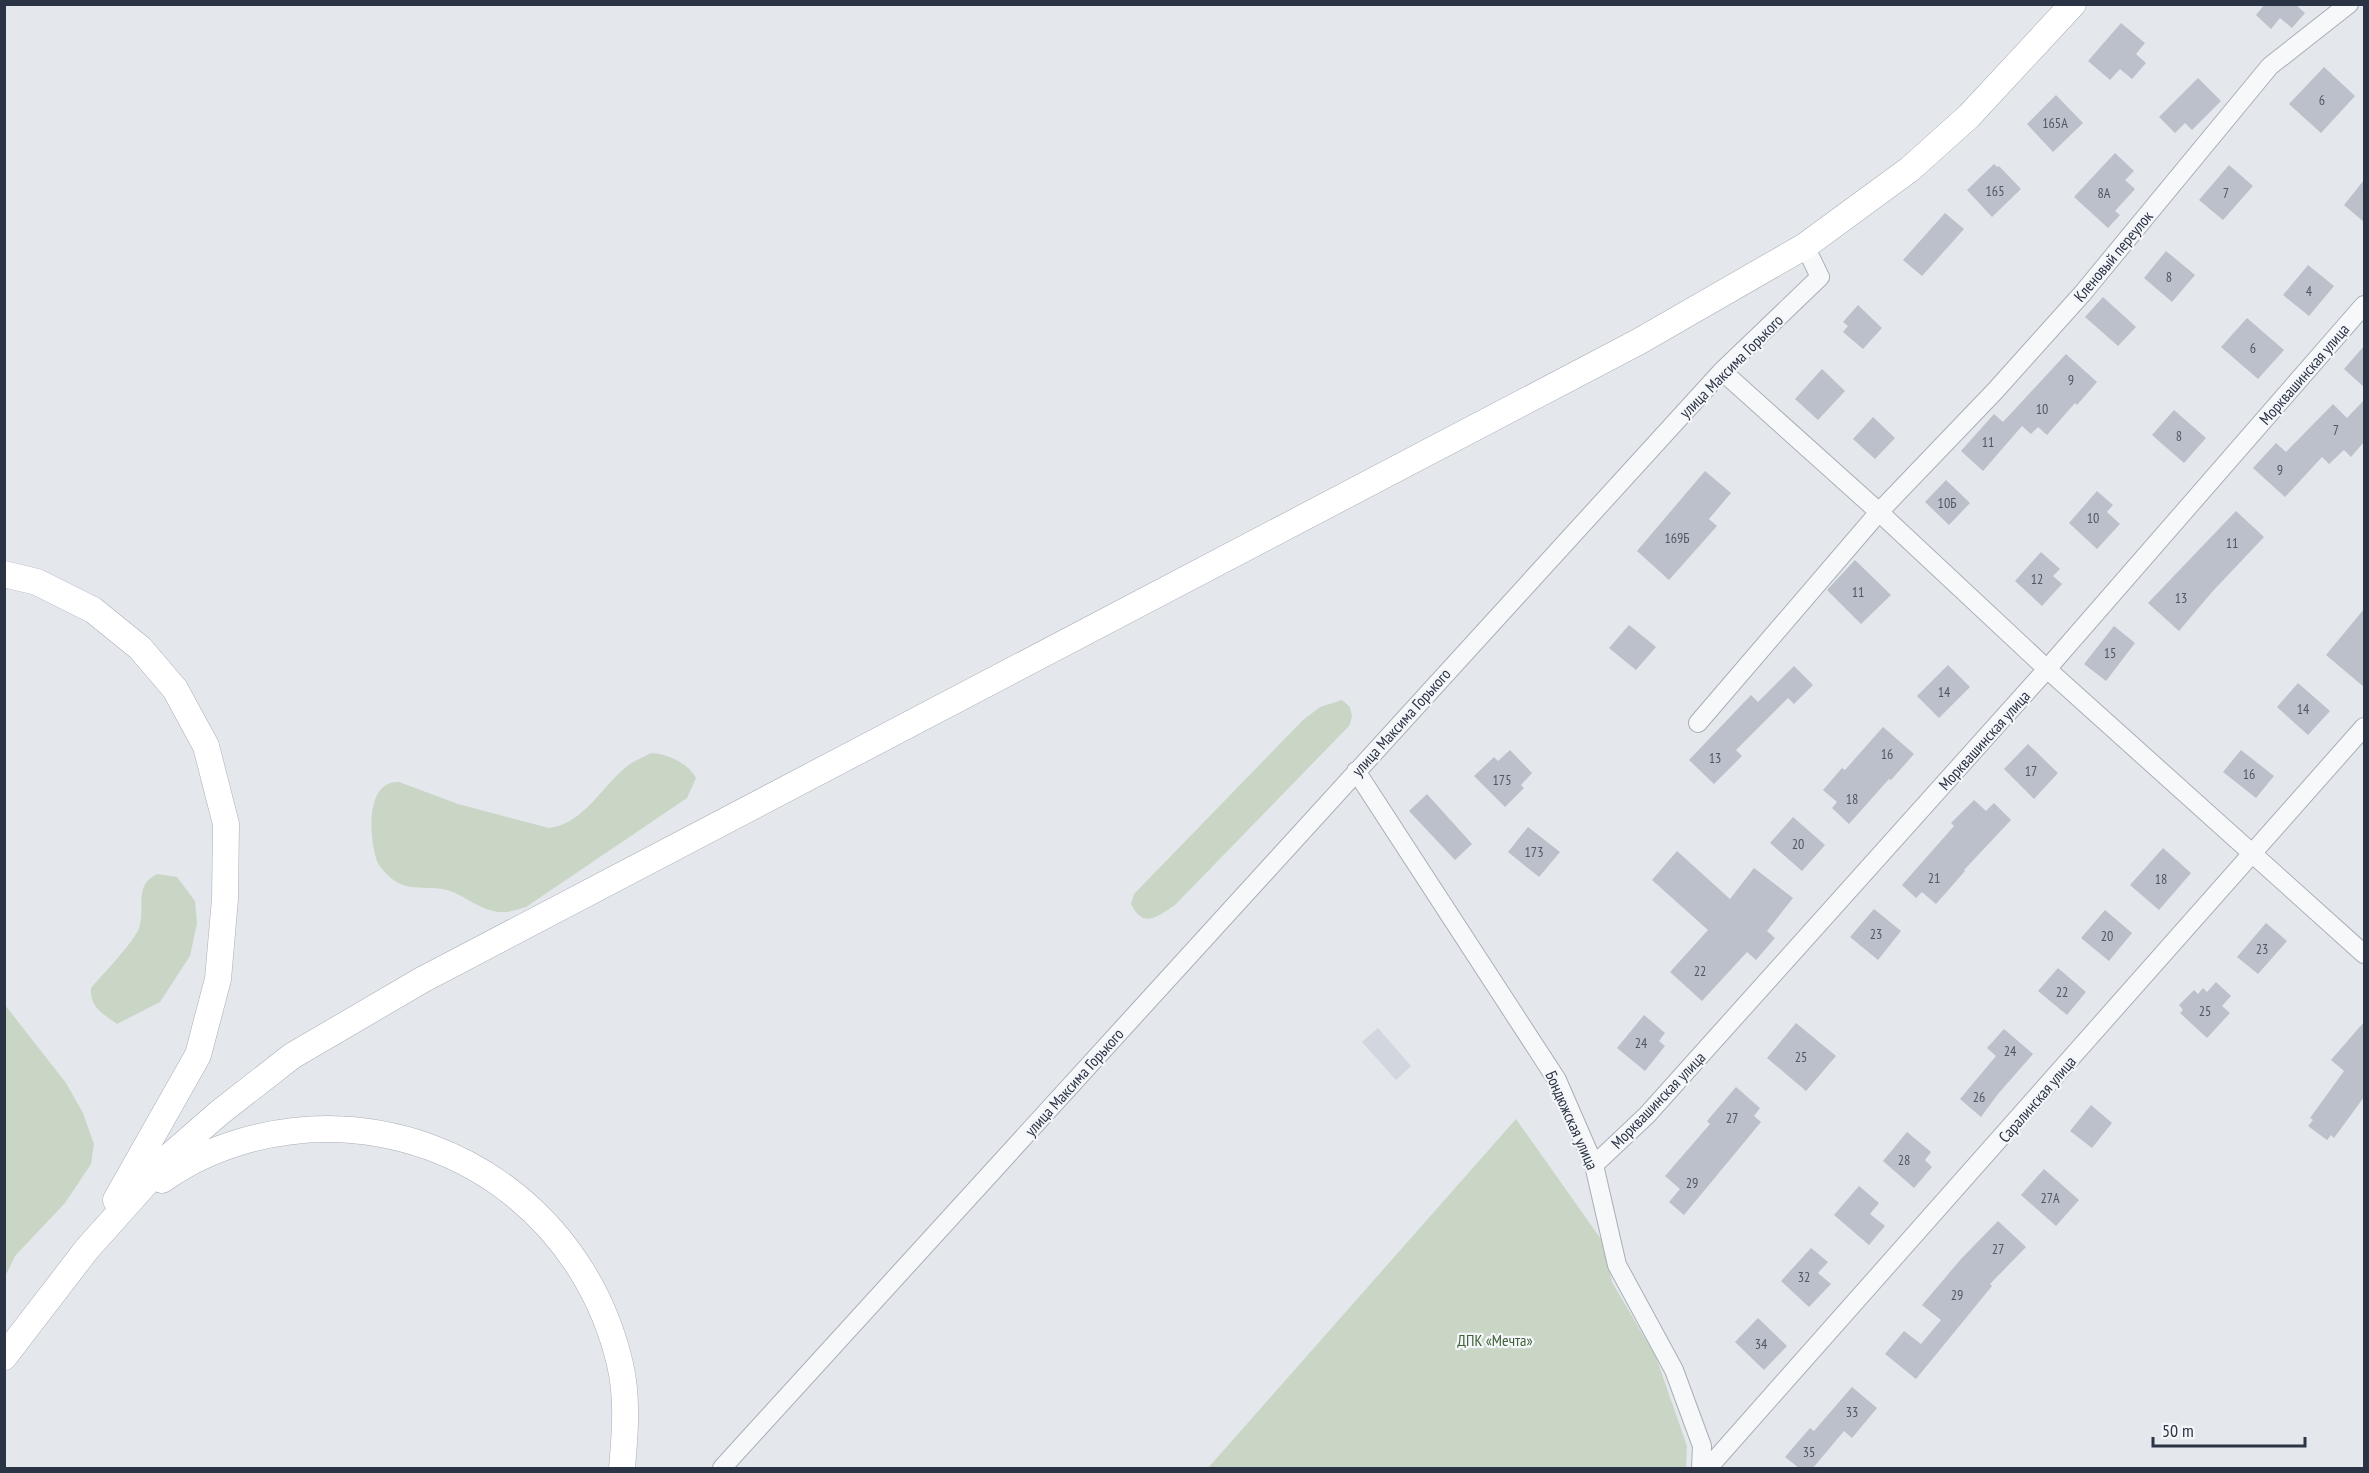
<svg xmlns="http://www.w3.org/2000/svg" width="2369" height="1473" font-family="'PT Sans Narrow',sans-serif">
  <style>
    .built { fill: #d2d6de }
    .green { fill: #c9d6c5 }
    .building { fill: #bbc0ca }
    .lines { fill: none; stroke-linecap: round; stroke-linejoin: round }
    .street-casing { stroke: #a9aeb7; stroke-width: 20 }
    .secondary-casing { stroke: #a9aeb7; stroke-width: 27 }
    .street { stroke: #f7f8fa; stroke-width: 18 }
    .secondary { stroke: #fff; stroke-width: 26 }
    .labels { text-anchor: middle; stroke-width: 4.5; stroke-linejoin: round; paint-order: stroke }
    .number-label { font-size: 14px; fill: #4f5766 }
    .street-label { font-size: 16px; fill: #2b3445; stroke: #f4f6f9 }
    .park-label { font-size: 16px; fill: #3f6138; stroke: #f4f6f9 }
  </style>
  <rect width="100%" height="100%" fill="#e4e7ec"/>
  <path class="built" d="M1378,1028L1411,1066L1396,1080L1362,1042Z"/>
  <path class="green" d="M1342,700L1350,707L1352,717L1349,726L1175,905C1157,917 1143,929 1131,904L1134,894L1303,720L1320,707Z
    M651,753C668,754 688,763 696,778L687,798L526,907C519,909 511,912 504,912C485,913 469,899 453,892C435,884 413,893 395,881C390,878 379,867 377,861C369,838 365,780 399,782L458,804L549,828C586,823 602,784 630,764C636,760 644,757 651,753Z
    M157,874L177,877L195,901L197,923L190,956L160,1002L117,1024C102,1013 90,1008 91,988C102,975 134,942 139,928C146,906 133,886 157,874Z
    M5,1005L66,1083L83,1113L94,1144L91,1164L65,1203L15,1256L5,1277Z
    M1516,1119L1603,1242L1612,1282L1656,1357L1687,1446L1686,1468H1208Z"/>
  <path class="building" d="M2265,4H2295L2305,13L2292,28L2280,18L2271,29L2256,15Z
    M2121,23L2145,43L2136,54L2146,63L2132,79L2120,69L2110,80L2088,61Z
    M2324,67L2355,96L2321,133L2289,104Z
    M2198,78L2221,101L2192,130L2185,123L2175,133L2159,117Z
    M2056,95L2083,123L2053,152L2027,124Z
    M2115,153L2134,171L2125,180L2135,189L2115,211L2120,215L2108,228L2074,197Z
    M1994,164L1997,167L1999,166L2021,189L1992,217L1967,190Z
    M2229,165L2253,186L2223,220L2199,200Z
    M2364,180V222L2344,205Z
    M1945,213L1964,229L1922,276L1903,260Z
    M2166,251L2195,275L2172,302L2144,278Z
    M2308,265L2334,286L2309,316L2283,295Z
    M2103,297L2136,327L2118,346L2085,317Z
    M1858,305L1882,328L1863,349L1843,332L1848,326L1843,322Z
    M2247,318L2284,350L2258,379L2221,347Z
    M2364,346V387L2344,369Z
    M2066,354L2097,382L2077,405L2075,403L2047,435L2038,427L2031,434L2022,426L1983,471L1961,451L1994,414L2003,422Z
    M1822,369L1845,391L1818,420L1795,399Z
    M2364,400V442L2351,457L2344,450L2329,464L2322,457L2285,497L2253,468L2276,443L2286,452L2333,404L2347,418Z
    M2174,410L2206,438L2184,463L2152,435Z
    M1873,417L1895,438L1875,459L1853,439Z
    M1705,471L1731,493L1709,519L1717,526L1669,580L1637,551Z
    M1946,480L1970,503L1949,525L1925,502Z
    M2097,491L2113,505L2107,512L2120,524L2097,549L2069,523Z
    M2236,511L2264,537L2212,592L2179,631L2148,603Z
    M2041,552L2060,569L2053,576L2062,584L2042,606L2015,581Z
    M1855,560L1891,595L1861,624L1827,590Z
    M2364,609V687L2326,655Z
    M1629,625L1656,647L1636,670L1609,648Z
    M2114,626L2135,643L2106,681L2084,664Z
    M1948,665L1970,687L1939,718L1917,696Z
    M1794,666L1813,685L1794,704L1788,698L1736,750L1742,756L1714,784L1689,760L1751,695L1758,702Z
    M2298,683L2330,711L2308,735L2277,707Z
    M1883,727L1914,754L1891,780L1889,779L1849,824L1832,808L1837,802L1823,790L1842,768L1845,770Z
    M2028,744L2058,773L2034,799L2004,769Z
    M1510,750L1532,773L1521,785L1524,788L1505,807L1474,776L1494,757L1498,761Z
    M2241,750L2274,776L2256,798L2223,772Z
    M1427,794L1472,844L1455,860L1409,811Z
    M1974,800L1986,811L1994,803L2011,820L1964,870L1965,871L1936,904L1922,892L1916,898L1902,885L1954,826L1951,823Z
    M1793,817L1825,845L1802,871L1770,843Z
    M1528,827L1560,852L1539,877L1508,852Z
    M2163,848L2191,873L2159,910L2130,885Z
    M1677,851L1730,899L1754,868L1793,898L1767,931L1775,938L1756,960L1747,952L1702,1001L1670,972L1708,930L1652,880Z
    M1874,909L1901,931L1878,960L1850,937Z
    M2105,910L2132,933L2109,961L2081,938Z
    M2266,923L2287,941L2258,974L2237,957Z
    M2058,968L2086,992L2067,1015L2038,991Z
    M2216,982L2231,996L2222,1006L2230,1013L2207,1038L2180,1013L2183,1010L2179,1005L2194,990L2198,994L2203,988L2207,992Z
    M1644,1015L1665,1033L1659,1041L1665,1046L1645,1071L1617,1048Z
    M2364,1022V1097L2334,1138L2331,1135L2327,1140L2308,1126L2313,1120L2310,1118L2344,1071L2331,1060Z
    M1796,1023L1836,1056L1806,1091L1767,1058Z
    M2004,1029L2033,1054L1998,1094L1981,1117L1960,1099L1996,1056L1987,1048Z
    M1736,1087L1760,1108L1754,1116L1761,1122L1684,1215L1669,1202L1680,1189L1665,1176L1710,1124L1707,1121Z
    M2091,1105L2112,1123L2092,1148L2070,1131Z
    M1907,1132L1931,1152L1925,1160L1932,1167L1914,1188L1883,1161Z
    M2044,1169L2079,1200L2056,1226L2021,1195Z
    M1859,1186L1879,1203L1870,1214L1885,1226L1869,1245L1834,1215Z
    M1998,1221L2026,1247L1990,1284L1992,1286L1916,1379L1885,1354L1904,1331L1921,1344L1941,1320L1922,1305L1961,1259Z
    M1811,1248L1828,1262L1818,1273L1831,1284L1809,1307L1781,1281Z
    M1758,1318L1787,1346L1764,1370L1735,1342Z
    M1852,1387L1877,1408L1852,1438L1844,1431L1813,1468H1799L1785,1457L1810,1428L1814,1431Z"/>
  <g class="lines">
    <defs>
      <path id="street" d="M1722,371L1879,512L2047,669L2364,954
        M1698,723L1879,512L1995,391L2082,294L2270,66L2349,4
        M1356,771L1557,1080L1594,1165L1617,1265L1674,1370L1702,1446L1701,1468
        M1594,1165L1647,1115L2047,669L2364,305
        M722,1468L1722,371L1820,277L1805,246
        M1708,1468L2364,727"/>
      <path id="secondary" d="M4,574L37,582L93,610L140,648L175,689L206,746L226,824L225,899L218,979L198,1055L116,1200
        M162,1180C209,1146 270,1129 328,1129C470,1130 588,1227 620,1364C628,1398 625,1434 622,1468
        M4,1357L87,1249L172,1154L219,1113L292,1056L422,980L1638,342L1805,246L1910,169L1969,116L2073,4"/>
    </defs>
    <use href="#street" class="street-casing"/>
    <use href="#secondary" class="secondary-casing"/>
    <use href="#street" class="street"/>
    <use href="#secondary" class="secondary"/>
  </g>
  <g class="labels">
    <g class="number-label">
      <text x="2322" y="105">6</text>
      <text x="2055" y="128">165А</text>
      <text x="1995" y="196">165</text>
      <text x="2104" y="198">8А</text>
      <text x="2226" y="198">7</text>
      <text x="2169" y="282">8</text>
      <text x="2309" y="296">4</text>
      <text x="2253" y="353">6</text>
      <text x="2071" y="385">9</text>
      <text x="2042" y="414">10</text>
      <text x="2336" y="435">7</text>
      <text x="2179" y="441">8</text>
      <text x="1988" y="447">11</text>
      <text x="2280" y="475">9</text>
      <text x="1947" y="508">10Б</text>
      <text x="2093" y="523">10</text>
      <text x="1677" y="543">169Б</text>
      <text x="2232" y="548">11</text>
      <text x="2037" y="584">12</text>
      <text x="1858" y="597">11</text>
      <text x="2181" y="603">13</text>
      <text x="2110" y="658">15</text>
      <text x="1944" y="697">14</text>
      <text x="2303" y="714">14</text>
      <text x="1887" y="759">16</text>
      <text x="1715" y="763">13</text>
      <text x="2031" y="776">17</text>
      <text x="2249" y="779">16</text>
      <text x="1502" y="785">175</text>
      <text x="1852" y="804">18</text>
      <text x="1798" y="849">20</text>
      <text x="1534" y="857">173</text>
      <text x="1934" y="883">21</text>
      <text x="2161" y="884">18</text>
      <text x="1876" y="939">23</text>
      <text x="2107" y="941">20</text>
      <text x="2262" y="954">23</text>
      <text x="1700" y="976">22</text>
      <text x="2062" y="997">22</text>
      <text x="2205" y="1016">25</text>
      <text x="1641" y="1048">24</text>
      <text x="2010" y="1056">24</text>
      <text x="1801" y="1062">25</text>
      <text x="1979" y="1102">26</text>
      <text x="1732" y="1123">27</text>
      <text x="1904" y="1165">28</text>
      <text x="1692" y="1188">29</text>
      <text x="2050" y="1203">27А</text>
      <text x="1998" y="1254">27</text>
      <text x="1804" y="1282">32</text>
      <text x="1957" y="1300">29</text>
      <text x="1761" y="1349">34</text>
      <text x="1852" y="1417">33</text>
      <text x="1809" y="1457">35</text>
    </g>
    <g class="street-label">
      <text transform="translate(2113 256) rotate(-50)" y="6">Кленовый переулок</text>
      <text transform="translate(1731 366) rotate(-45)" y="6">улица Максима Горького</text>
      <text transform="translate(2304 374) rotate(-49)" y="6">Морквашинская улица</text>
      <text transform="translate(1401 722) rotate(-48)" y="6">улица Максима Горького</text>
      <text transform="translate(1984 740) rotate(-48)" y="6">Морквашинская улица</text>
      <text transform="translate(1074 1082) rotate(-48)" y="6">улица Максима Горького</text>
      <text transform="translate(2037 1099) rotate(-49)" y="6">Саралинская улица</text>
      <text transform="translate(1658 1100) rotate(-46)" y="6">Морквашинская улица</text>
      <text transform="translate(1572 1120) rotate(66)" y="6">Бондюжская улица</text>
    </g>
    <g class="park-label">
      <text x="1495" y="1346">ДПК «Мечта»</text>
    </g>
  </g>
  <rect width="2369" height="1473" fill="none" stroke="#2b3445" stroke-width="12"/>
  <path d="M2153 1437v9h152v-9" fill="none" stroke="#2b3445" stroke-width="3"/>
  <text x="2162" y="1437" font-size="18" fill="#2b3445" stroke="#f4f6f9" stroke-width="4.5" paint-order="stroke">50 m</text>
</svg>
